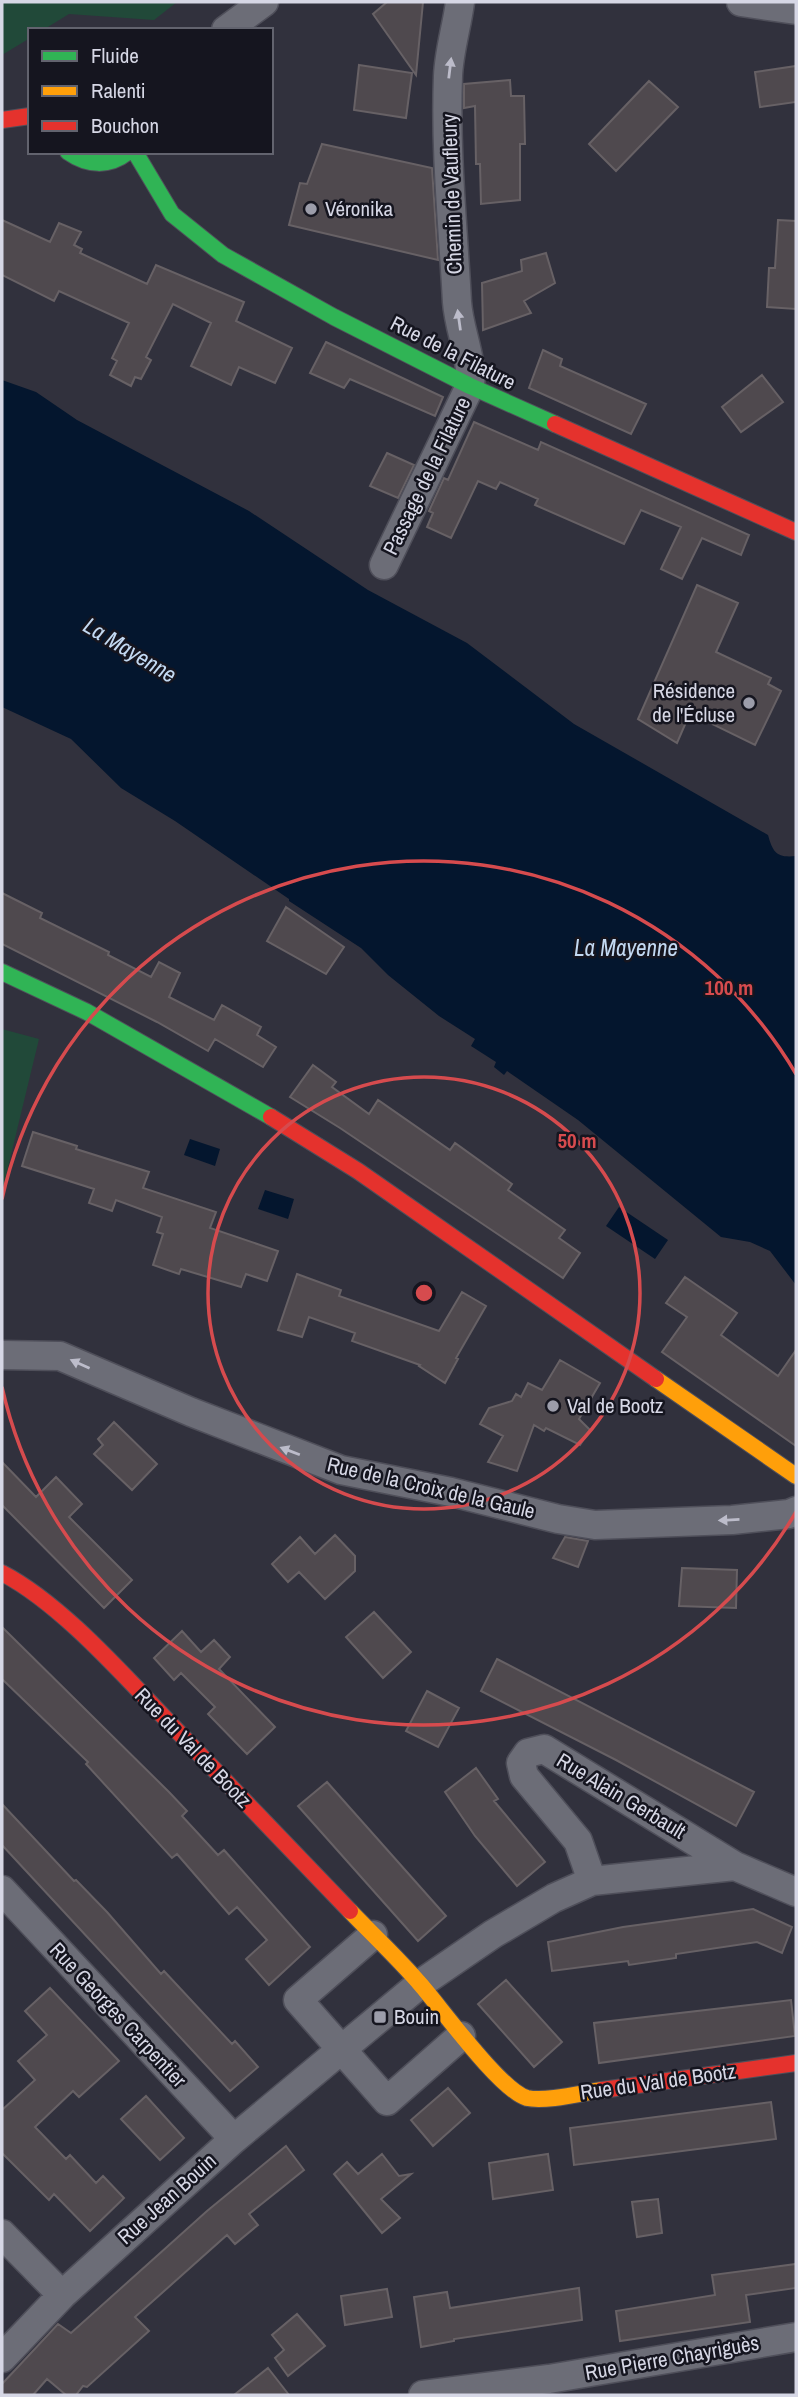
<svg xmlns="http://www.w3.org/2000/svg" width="798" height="2397" font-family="'Archivo Narrow',sans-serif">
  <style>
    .green { fill: #214939 }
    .water { fill: #04162e }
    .building { fill: #4f494e; stroke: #676165; stroke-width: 2 }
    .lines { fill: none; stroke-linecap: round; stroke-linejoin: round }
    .street-casing { stroke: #4f4f5a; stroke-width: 31 }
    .fast-casing { stroke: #4f4f5a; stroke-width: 18 }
    .slow-casing { stroke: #4f4f5a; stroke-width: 18 }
    .jam-casing { stroke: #4f4f5a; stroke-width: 18 }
    .street { stroke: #6c6d77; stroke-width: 28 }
    .fast { stroke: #30b455; stroke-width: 16 }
    .slow { stroke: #ff9f0a; stroke-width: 16 }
    .jam { stroke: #e5322d; stroke-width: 16 }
    .oneway { fill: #bcbcca }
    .ring { fill: none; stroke: #d64b4e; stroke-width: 3.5 }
    .poi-dot { fill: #9c9daa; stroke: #15151f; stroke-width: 2.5 }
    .labels { text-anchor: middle; stroke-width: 5; stroke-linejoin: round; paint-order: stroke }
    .street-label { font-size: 21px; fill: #d6d7e5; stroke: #15151f }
    .poi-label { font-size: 21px; fill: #d6d7e5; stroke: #15151f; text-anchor: start }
    .water-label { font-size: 23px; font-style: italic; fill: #c3d9f2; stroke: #15151f }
    .centre { fill: #d64b4e; stroke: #15151f; stroke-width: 3.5 }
    .ring-label { font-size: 21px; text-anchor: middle; font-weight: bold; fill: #d64b4e; stroke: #15151f; stroke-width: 5; stroke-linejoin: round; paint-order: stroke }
  </style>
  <rect width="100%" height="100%" fill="#31313d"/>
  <path class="green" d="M2,2H177L154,20L69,14L43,30H30V38L2,55Z
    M2,1029L39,1039L2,1192Z"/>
  <path class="water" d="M2,380L36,392L77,420L249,511L368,590L467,643L574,724L768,835C773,853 777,858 796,856V1285L770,1251L750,1242L721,1237L578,1120L507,1071L504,1075L494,1067L496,1062L471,1046L475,1039L439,1016L388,975L361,948L289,901V899L175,821L121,788L71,739L2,707Z
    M190,1139L220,1149L215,1166L184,1155Z
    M265,1190L294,1199L288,1219L258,1209Z
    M619,1207L668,1240L655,1259L606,1226Z"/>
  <path class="building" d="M387,2H423L416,75L373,14Z
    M359,65L412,73L406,118L354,110Z
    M796,66V102L760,107L755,72Z
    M510,80L511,96H524L525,144H520V200L481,204L480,164H476L475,106L464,108V84Z
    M649,81L678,107L616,171L589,144Z
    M322,144L432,168L438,260L289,225L300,183L307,184Z
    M2,220L50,242L59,223L81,232L74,245L82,249L80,253L147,284L156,265L244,302L236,321L292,348L275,383L239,367L231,385L191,366L211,323L173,304L146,357L151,360L141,379L135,377L131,386L110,375L117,361L112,358L129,323L59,291L54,301L2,275Z
    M778,220L796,221V309L767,307L769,268H775Z
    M546,253L555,283L524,301L531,313L483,330L482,283L522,271L521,260Z
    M326,342L443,397L435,416L350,379L344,388L310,373Z
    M543,350L562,359L560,366L646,404L631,434L529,388Z
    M762,375L783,402L741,432L722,407Z
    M474,422L538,450L541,442L749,535L741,555L702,538L682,579L661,569L681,527L641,510L624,544L535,505L538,499L500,482L496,489L478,481L451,538L427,527L433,513L429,511L444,478L448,480Z
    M387,453L414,465L398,498L370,486Z
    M697,585L738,603L716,652L771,678L768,684L781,691L755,745L690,713L677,743L638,719Z
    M2,893L42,913L40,918L109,952L108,955L151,977L159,962L180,973L169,997L214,1020L222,1005L261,1027L257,1035L276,1047L263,1067L215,1039L208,1051L157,1022L2,944Z
    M286,907L344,947L326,974L267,941Z
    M313,1065L336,1082L332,1087L369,1114L378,1100L450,1150L455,1143L512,1184L508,1190L565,1230L559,1238L580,1253L563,1278L340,1128L290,1097Z
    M33,1132L77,1146L76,1149L149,1172L143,1188L216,1212L210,1228L278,1251L267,1281L246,1274L241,1287L181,1269L179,1274L153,1265L163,1234L157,1232L162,1217L116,1200L112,1211L89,1203L94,1189L22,1166Z
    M297,1274L341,1290L339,1296L439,1331L462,1292L486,1306L456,1358L458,1359L445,1383L419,1366L420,1365L352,1341L355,1333L309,1317L302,1337L278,1330Z
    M685,1277L737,1313L721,1335L778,1376L796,1350V1446L662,1352L687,1317L666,1303Z
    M560,1360L600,1383L579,1419L590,1430L580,1445L546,1428L544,1431L534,1425L517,1471L488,1462L503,1436L480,1424L489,1408L512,1401L516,1394L521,1397L528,1383L542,1390Z
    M114,1422L157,1464L132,1490L94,1454L103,1445L98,1439Z
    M2,1462L36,1497L56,1477L82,1504L69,1517L132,1580L104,1608L2,1505Z
    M335,1535L355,1556V1571L325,1599L299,1572L288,1582L272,1564L300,1537L315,1554Z
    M565,1537L588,1541L578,1567L553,1558Z
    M682,1568L737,1570L736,1608L679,1606Z
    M374,1612L411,1652L383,1678L346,1637Z
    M2,1627L169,1792L187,1811L182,1816L218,1855L224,1850L310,1947L269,1985L246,1959L267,1940L237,1907L229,1914L177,1854L172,1858L86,1764L88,1762L2,1679Z
    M182,1631L201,1652L214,1640L230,1657L219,1669L275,1727L247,1754L208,1714L215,1707L181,1673L174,1680L154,1658Z
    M497,1659L754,1792L736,1826L616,1760L481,1691Z
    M427,1691L459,1708L438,1747L406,1731Z
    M476,1768L498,1799L494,1801L545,1862L517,1886L475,1836L445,1792Z
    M327,1782L446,1916L418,1941L298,1806Z
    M2,1804L74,1881L76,1880L107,1912L161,1974L164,1971L232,2044L235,2041L258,2067L230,2091L2,1845Z
    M753,1909L792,1927L782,1953L757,1942L676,1954V1958L629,1965L628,1961L552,1971L548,1942L623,1927Z
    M506,1980L562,2042L534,2067L478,2004Z
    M50,1988L119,2061L79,2097L73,2091L35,2127L66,2159L70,2155L96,2183L103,2176L124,2198L90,2231L54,2194L49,2200L2,2153V2110L35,2080L18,2061L47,2035L25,2011Z
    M791,2000L795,2036L599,2063L594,2023Z
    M448,2088L470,2113L433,2146L411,2120Z
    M146,2096L184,2138L160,2160L121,2119Z
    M771,2102L776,2139L574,2165L570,2128Z
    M286,2146L304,2170L249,2214L258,2225L235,2244L227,2235L135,2317L149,2331L87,2387L83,2386L76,2395H66L47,2379L33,2395H2V2384L58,2324L71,2333L207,2211Z
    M382,2154L399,2176L411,2174L381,2199L400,2218L382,2233L334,2174L347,2162L358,2174Z
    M548,2154L553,2190L493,2199L489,2163Z
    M658,2199L662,2233L637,2237L632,2202Z
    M796,2264V2288L746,2295L750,2322L620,2341L616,2311L715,2295L712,2275Z
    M579,2288L582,2320L454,2339V2341L421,2347L414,2297L447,2292L450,2308Z
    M387,2289L392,2317L345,2325L341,2296Z
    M297,2314L325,2346L288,2376L275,2358L284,2350L272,2335Z
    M268,2368L289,2395H234Z"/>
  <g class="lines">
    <defs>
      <path id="street" d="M741,2L796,10
        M226,30L264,2
        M384,565L470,386C473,358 459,331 457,302C453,227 445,151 448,76C449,51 457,26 460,2
        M2,1355L60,1356L191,1412L341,1470L451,1492L558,1519L595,1525L732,1520L789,1514L796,1511
        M592,1881L578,1841L524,1776L521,1763L528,1753L544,1749L735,1866
        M2,1890L234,2139
        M373,1935L298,2000L387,2101L461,2036
        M2,2234L62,2295
        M2,2358L62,2295L234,2139L420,1984L493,1934L554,1898L592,1881L735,1866L796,1892
        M423,2395L549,2379L796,2337"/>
      <path id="fast" d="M68,152C88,166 109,167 128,152
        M135,152L172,214L223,255L334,317L470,386L555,424
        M2,972L87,1012L271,1117"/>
      <path id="slow" d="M656,1379L796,1476
        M350,1911C373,1935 399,1959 421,1985C441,2008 501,2091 527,2098C546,2102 582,2093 602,2090"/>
      <path id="jam" d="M2,120L30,116
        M555,424L796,532
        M271,1117L358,1171L656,1379
        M2,1573C58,1602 117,1668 161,1714C224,1780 287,1845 350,1911
        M602,2090L796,2063"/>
    </defs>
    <use href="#street" class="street-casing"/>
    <use href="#fast" class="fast-casing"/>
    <use href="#slow" class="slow-casing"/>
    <use href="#jam" class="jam-casing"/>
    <use href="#street" class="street"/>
    <use href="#fast" class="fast"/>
    <use href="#slow" class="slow"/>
    <use href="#jam" class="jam"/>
  </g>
  <defs><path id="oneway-solid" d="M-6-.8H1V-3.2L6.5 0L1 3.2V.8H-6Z" transform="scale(1.75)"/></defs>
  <g class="oneway">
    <use href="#oneway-solid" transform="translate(450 68) rotate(-83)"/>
    <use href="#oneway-solid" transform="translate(459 320) rotate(-98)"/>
    <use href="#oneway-solid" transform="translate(80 1364) rotate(-156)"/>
    <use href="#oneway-solid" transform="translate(290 1451) rotate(-159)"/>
    <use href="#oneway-solid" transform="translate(729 1520) rotate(177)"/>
  </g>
  <g class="ring">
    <circle cx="424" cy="1293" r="216"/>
    <path d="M796 1512A432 432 0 0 1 2 1387M2 1199A432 432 0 0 1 796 1074"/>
  </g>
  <g class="poi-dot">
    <circle cx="311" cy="209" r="7"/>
    <circle cx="749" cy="703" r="7"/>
    <circle cx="553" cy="1406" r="7"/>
    <rect x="373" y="2010" width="14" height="14" rx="3.5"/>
  </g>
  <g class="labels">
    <g class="street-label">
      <text transform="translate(452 194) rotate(-92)" y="7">Chemin de Vaufleury</text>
      <text transform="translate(453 353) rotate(27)" y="7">Rue de la Filature</text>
      <text transform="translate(427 476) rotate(-64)" y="7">Passage de la Filature</text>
      <text transform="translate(431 1488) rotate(13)" y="7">Rue de la Croix de la Gaule</text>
      <text transform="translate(193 1748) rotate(46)" y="7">Rue du Val de Bootz</text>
      <text transform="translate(621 1796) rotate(31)" y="7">Rue Alain Gerbault</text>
      <text transform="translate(118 2015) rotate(47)" y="7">Rue Georges Carpentier</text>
      <text transform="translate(658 2082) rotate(-8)" y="7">Rue du Val de Bootz</text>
      <text transform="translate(167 2199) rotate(-42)" y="7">Rue Jean Bouin</text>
      <text transform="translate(672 2358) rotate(-10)" y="7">Rue Pierre Chayriguès</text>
    </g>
    <g class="poi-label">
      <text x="325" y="216">Véronika</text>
      <text x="735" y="698" text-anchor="end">Résidence<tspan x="735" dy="24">de l'Écluse</tspan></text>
      <text x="567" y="1413">Val de Bootz</text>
      <text x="394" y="2024">Bouin</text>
    </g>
    <g class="water-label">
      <text transform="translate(130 650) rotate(31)" y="8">La Mayenne</text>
      <text x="626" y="956">La Mayenne</text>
    </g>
  </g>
  <circle cx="424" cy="1293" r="10" class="centre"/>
  <g class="ring-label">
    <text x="729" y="995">100 m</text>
    <text x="577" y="1148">50 m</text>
  </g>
  <rect width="798" height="2397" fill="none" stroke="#d6d7e5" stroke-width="7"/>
  <rect x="28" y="28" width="245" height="126" fill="#15151f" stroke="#62636e" stroke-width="2"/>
  <rect x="42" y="51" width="35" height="10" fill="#30b455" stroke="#62636e" stroke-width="2"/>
  <text x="91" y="63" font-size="21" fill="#d6d7e5">Fluide</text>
  <rect x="42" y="86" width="35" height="10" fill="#ff9f0a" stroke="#62636e" stroke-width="2"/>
  <text x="91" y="98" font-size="21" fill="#d6d7e5">Ralenti</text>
  <rect x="42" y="121" width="35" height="10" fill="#e5322d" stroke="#62636e" stroke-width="2"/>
  <text x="91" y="133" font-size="21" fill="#d6d7e5">Bouchon</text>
</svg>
